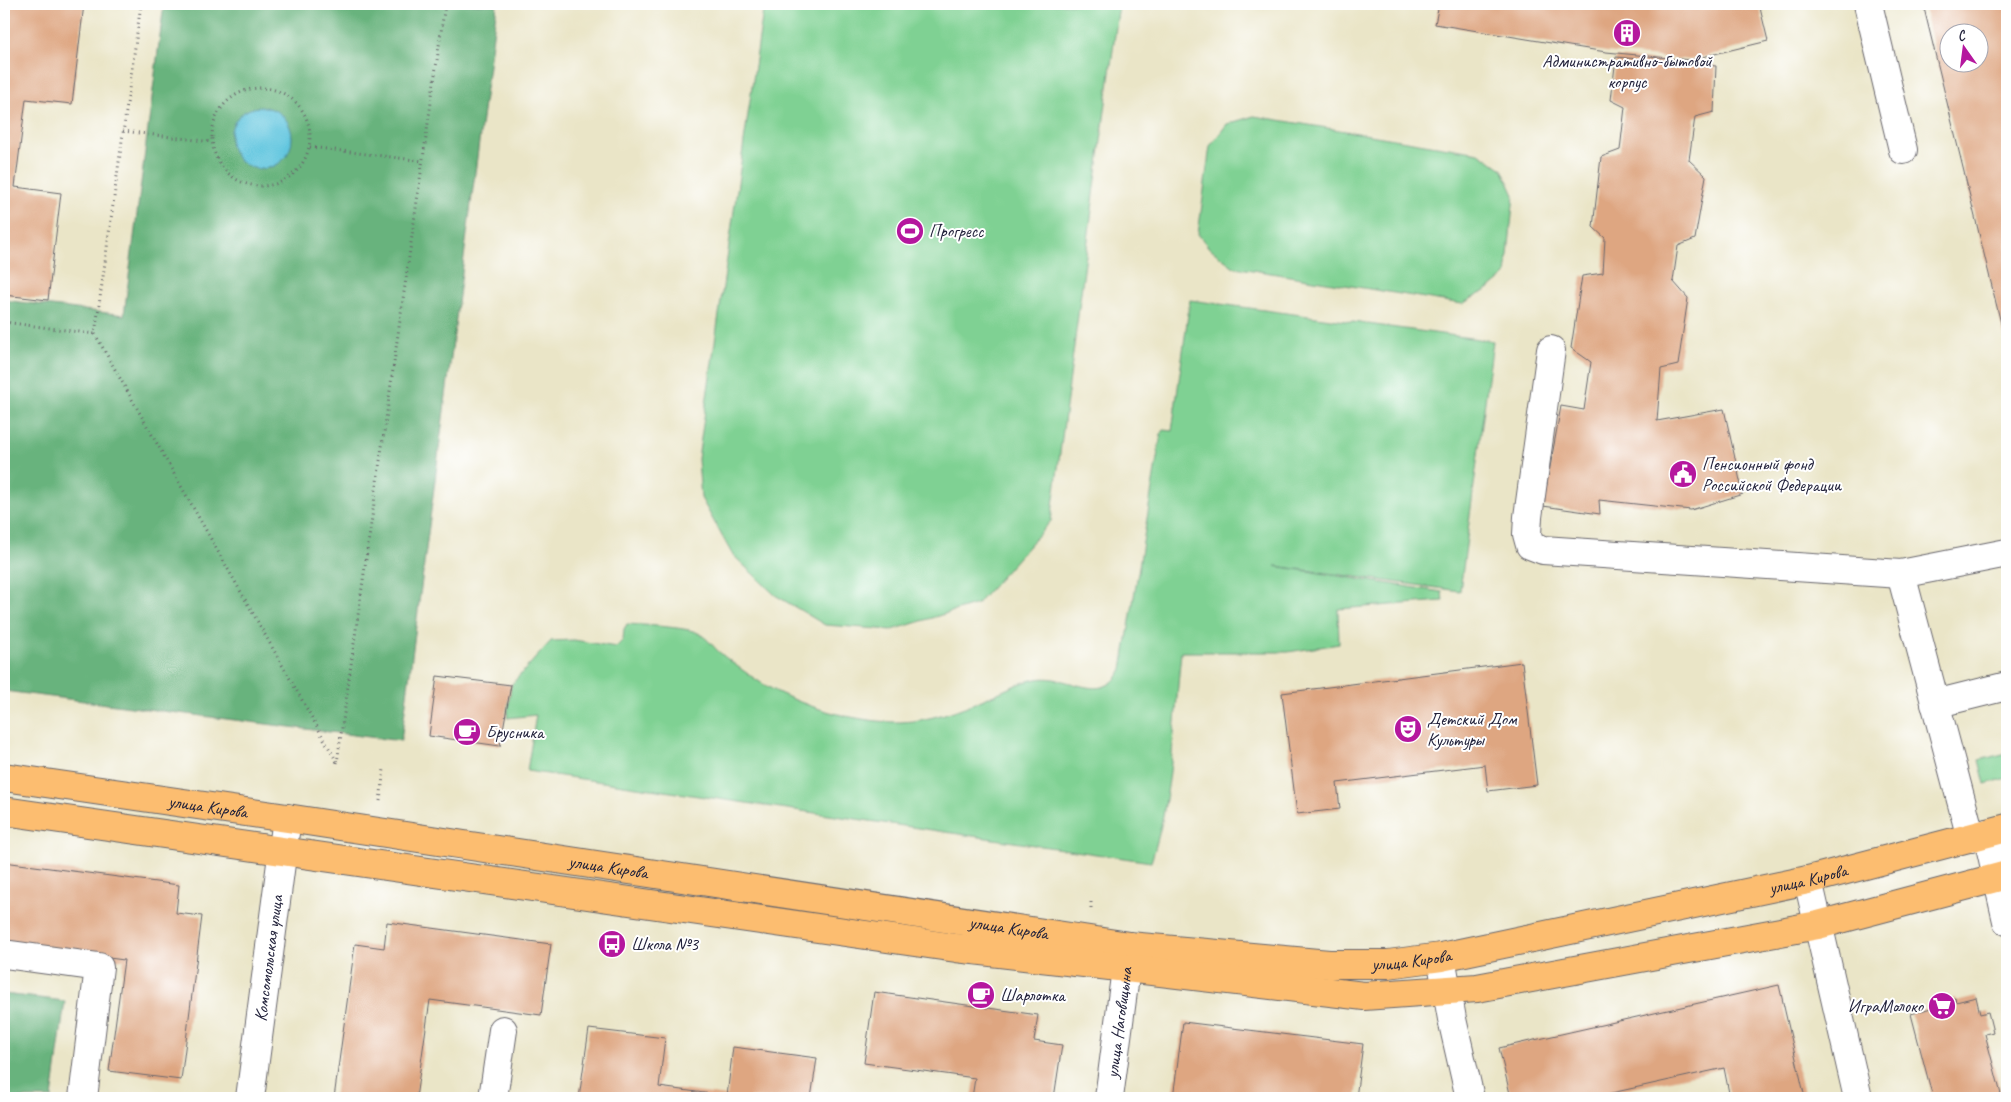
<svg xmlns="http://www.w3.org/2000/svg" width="2011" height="1102" font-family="Caveat,sans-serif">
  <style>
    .green { fill: #7fd193; stroke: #507a67 }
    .forest { fill: #67b37d; stroke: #446a5c }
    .water { fill: #62c6df; stroke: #42748d }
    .building { fill: #dea681; fill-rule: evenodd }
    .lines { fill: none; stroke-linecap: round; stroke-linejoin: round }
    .minor-casing { stroke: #68666c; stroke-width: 30 }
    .major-casing { stroke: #68666c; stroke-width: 30 }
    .path { stroke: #68666c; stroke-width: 3; stroke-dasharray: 1 4; stroke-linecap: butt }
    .minor { stroke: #fff; stroke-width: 28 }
    .major { stroke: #fcbd6f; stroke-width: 28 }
    .labels { text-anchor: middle; stroke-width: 4; stroke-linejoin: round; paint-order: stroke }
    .poi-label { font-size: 18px; fill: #22223b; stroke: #fff; text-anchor: start }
    .street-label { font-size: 18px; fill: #22223b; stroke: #fff }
  </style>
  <rect width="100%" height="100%" fill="#fff"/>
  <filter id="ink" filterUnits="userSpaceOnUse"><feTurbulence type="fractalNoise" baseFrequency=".02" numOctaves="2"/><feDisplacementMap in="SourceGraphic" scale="10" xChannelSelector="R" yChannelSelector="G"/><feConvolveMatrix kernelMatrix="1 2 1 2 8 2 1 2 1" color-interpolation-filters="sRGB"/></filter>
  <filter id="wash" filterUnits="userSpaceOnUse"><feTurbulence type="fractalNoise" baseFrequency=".0096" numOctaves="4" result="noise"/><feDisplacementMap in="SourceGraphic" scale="20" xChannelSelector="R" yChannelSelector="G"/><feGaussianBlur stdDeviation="1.12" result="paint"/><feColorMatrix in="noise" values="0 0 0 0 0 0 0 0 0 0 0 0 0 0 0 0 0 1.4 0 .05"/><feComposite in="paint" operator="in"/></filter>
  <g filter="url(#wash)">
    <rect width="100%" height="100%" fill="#eae5c7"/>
    <path class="green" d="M764,4H1119L1051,521L977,604L892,630L825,625L775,595L732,554L701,498L698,459Z
      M1254,116L1479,153L1502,169L1514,195L1506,275L1490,288L1462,304L1234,267L1210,249L1198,234L1210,146L1227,124Z
      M1190,300L1493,341L1460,591L1275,566L1442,592L1443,601L1338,609L1339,644L1288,652H1181C1174,721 1173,795 1151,862L527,771L536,715L507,718L511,685L551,641L574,640L616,647L623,640L624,629L627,624C641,625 688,627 698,633C706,637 712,645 718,651C727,659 738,667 748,674C787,703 852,723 901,722C929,721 959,710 984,699C1002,692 1018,682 1037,679C1068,673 1102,708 1122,669L1161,434L1164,430L1172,431Z
      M2007,753V778L1985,784L1979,760Z"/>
    <path class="forest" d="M164,4H497L401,741L4,691V300L124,315Z
      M4,994L65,1001L52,1098H4Z"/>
    <path class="water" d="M230 138a31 31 0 1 1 62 0a31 31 0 1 1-62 0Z"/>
    <g id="blocks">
      <path class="building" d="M4,4H84L72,104L26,99L15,187L61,193L48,300L4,295Z
        M1439,4H1759L1768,41L1690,60L1606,52L1435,24Z
        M1923,4H2007V348ZM1948,32H1978V62H1948Z
        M1616,57L1716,66L1714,112L1695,117L1689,160L1706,176L1695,239L1678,246L1673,281L1688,298L1678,365L1661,369L1657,421L1724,409L1743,494L1691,510L1599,500L1600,514L1543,506L1561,406L1584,410L1591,362L1571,348L1582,276L1603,273L1605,238L1593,227L1601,157L1620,150L1625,107L1611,100Z
        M1522,662L1537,785L1488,791L1485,765L1337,783L1340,809L1297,814L1282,693Z
        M437,676L511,685L500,746L429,736Z
        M4,862L179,885L176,913L202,916L181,1080L109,1071L124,960L4,944Z
        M387,922L551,944L541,1015L430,1000L416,1098H334L355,944L384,948Z
        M1779,985L1805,1098H1730L1724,1068L1589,1098H1511L1499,1048Z
        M874,992L1038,1015L1034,1041L1062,1045L1054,1098H972L975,1078L864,1063Z
        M1976,997L1980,1014L1988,1012L1993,1032L1985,1034L2002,1098H1933L1911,1014L1931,1008L1930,1004L1955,998L1956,1002Z
        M1183,1022L1363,1044L1356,1098H1173Z
        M589,1029L665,1038L659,1087L727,1096L733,1047L817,1058L811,1098H579Z"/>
    </g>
  </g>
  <g filter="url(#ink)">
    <use href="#blocks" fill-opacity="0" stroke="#68666c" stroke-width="1"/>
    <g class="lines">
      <defs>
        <g id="minor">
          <path d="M1868,4L1903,150"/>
          <path d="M1551,350L1528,517L1527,534L1530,545L1543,550L1901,574L2007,553"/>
          <path d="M1901,574L1971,838"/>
          <path d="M1935,704L2007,686"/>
          <path d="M1987,833L2007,921"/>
          <path d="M1808,880L1858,1098"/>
          <path d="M4,954L99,967L83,1098"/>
          <path d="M1441,957L1452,1019L1470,1098"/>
          <path id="s1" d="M250,1098L287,818"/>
          <path d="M493,1098L503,1030"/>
          <path id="s2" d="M1109,1098L1129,946"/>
        </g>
        <g id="major">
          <path id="s3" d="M4,777L287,818L1129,946L1329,964H1388L1441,957L1808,880L2007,828"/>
          <path d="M4,811L956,948L1364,996L1477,988L1818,925L2007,875"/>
        </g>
      </defs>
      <use href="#minor" class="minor-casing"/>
      <use href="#major" class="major-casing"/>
      <path class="path" d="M212 137a49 49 0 1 1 98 0a49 49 0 1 1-98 0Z
        M123,131L212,142
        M310,147L423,161
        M4,322L95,334L141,4
        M95,334L337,762
        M337,763L445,4
        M380,801L384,769
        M1091,908V900"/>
      <use href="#minor" class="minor"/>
      <use href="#major" class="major"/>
    </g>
  </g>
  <defs>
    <symbol id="building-disc" viewBox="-11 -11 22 22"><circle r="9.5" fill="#b5179e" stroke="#fff"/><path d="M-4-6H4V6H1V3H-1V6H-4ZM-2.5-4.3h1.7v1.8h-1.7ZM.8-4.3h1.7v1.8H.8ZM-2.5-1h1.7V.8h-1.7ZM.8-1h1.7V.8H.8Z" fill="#fff"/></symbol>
    <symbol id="stadium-disc" viewBox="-11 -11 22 22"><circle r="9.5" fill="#b5179e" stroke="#fff"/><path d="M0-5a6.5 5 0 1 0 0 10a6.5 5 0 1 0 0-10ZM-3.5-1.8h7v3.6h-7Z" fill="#fff"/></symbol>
    <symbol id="civic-disc" viewBox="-11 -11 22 22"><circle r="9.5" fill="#b5179e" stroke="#fff"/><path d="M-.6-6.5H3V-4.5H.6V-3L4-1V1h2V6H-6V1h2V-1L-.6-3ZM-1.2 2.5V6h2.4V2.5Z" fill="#fff"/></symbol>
    <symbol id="theatre-disc" viewBox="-11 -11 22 22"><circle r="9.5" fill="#b5179e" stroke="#fff"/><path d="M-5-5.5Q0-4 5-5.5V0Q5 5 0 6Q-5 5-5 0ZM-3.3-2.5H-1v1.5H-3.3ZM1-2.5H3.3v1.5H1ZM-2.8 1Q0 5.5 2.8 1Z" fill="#fff"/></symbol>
    <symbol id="cafe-disc" viewBox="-11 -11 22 22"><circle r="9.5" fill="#b5179e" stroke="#fff"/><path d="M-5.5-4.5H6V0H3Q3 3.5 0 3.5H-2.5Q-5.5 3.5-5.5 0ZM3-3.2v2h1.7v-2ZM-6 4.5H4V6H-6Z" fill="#fff"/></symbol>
    <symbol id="bus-disc" viewBox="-11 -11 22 22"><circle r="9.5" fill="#b5179e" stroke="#fff"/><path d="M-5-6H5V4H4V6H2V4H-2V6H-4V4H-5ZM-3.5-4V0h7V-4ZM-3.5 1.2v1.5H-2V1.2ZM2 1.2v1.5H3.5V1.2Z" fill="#fff"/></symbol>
    <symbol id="supermarket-disc" viewBox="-11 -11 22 22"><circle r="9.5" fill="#b5179e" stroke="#fff"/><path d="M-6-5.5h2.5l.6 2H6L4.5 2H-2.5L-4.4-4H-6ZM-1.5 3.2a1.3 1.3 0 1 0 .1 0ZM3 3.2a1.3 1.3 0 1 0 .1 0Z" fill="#fff"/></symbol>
  </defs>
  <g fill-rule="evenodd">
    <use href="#building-disc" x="1611" y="17" width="32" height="32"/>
    <use href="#stadium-disc" x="894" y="215" width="32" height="32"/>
    <use href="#civic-disc" x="1667" y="458" width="32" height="32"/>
    <use href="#theatre-disc" x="1392" y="713" width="32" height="32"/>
    <use href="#cafe-disc" x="451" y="716" width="32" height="32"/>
    <use href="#bus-disc" x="596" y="928" width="32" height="32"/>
    <use href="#cafe-disc" x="965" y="979" width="32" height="32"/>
    <use href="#supermarket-disc" x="1926" y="990" width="32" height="32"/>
  </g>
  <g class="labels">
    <g class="poi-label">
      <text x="1627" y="67" text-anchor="middle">Административно-бытовой<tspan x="1627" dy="21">корпус</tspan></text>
      <text x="929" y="237">Прогресс</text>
      <text x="1702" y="470">Пенсионный фонд<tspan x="1702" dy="21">Российской Федерации</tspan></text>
      <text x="1427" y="725">Детский Дом<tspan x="1427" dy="21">Культуры</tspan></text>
      <text x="486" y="738">Брусника</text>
      <text x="631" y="950">Школа №3</text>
      <text x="1000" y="1001">Шарлотка</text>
      <text x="1923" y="1012" text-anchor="end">ИграМолоко</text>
    </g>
    <g class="street-label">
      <text dy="6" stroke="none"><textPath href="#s3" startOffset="206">улица Кирова</textPath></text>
      <text dy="6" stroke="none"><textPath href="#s3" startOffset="611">улица Кирова</textPath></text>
      <text dy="6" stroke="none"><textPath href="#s3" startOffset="1826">улица Кирова</textPath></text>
      <text dy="6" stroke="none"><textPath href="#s3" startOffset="1016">улица Кирова</textPath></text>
      <text dy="6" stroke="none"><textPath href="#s1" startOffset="141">Комсомольская улица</textPath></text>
      <text dy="6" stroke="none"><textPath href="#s3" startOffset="1421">улица Кирова</textPath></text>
      <text dy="6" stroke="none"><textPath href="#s2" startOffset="76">улица Наговицына</textPath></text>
    </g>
  </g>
  <rect width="2011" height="1102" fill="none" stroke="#fff" stroke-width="20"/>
  <g transform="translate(1964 48) rotate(346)"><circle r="24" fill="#ffffff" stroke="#a7a7b1"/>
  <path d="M0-4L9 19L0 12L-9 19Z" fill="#b5179e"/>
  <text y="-8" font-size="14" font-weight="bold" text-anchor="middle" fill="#22223b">С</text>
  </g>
</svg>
